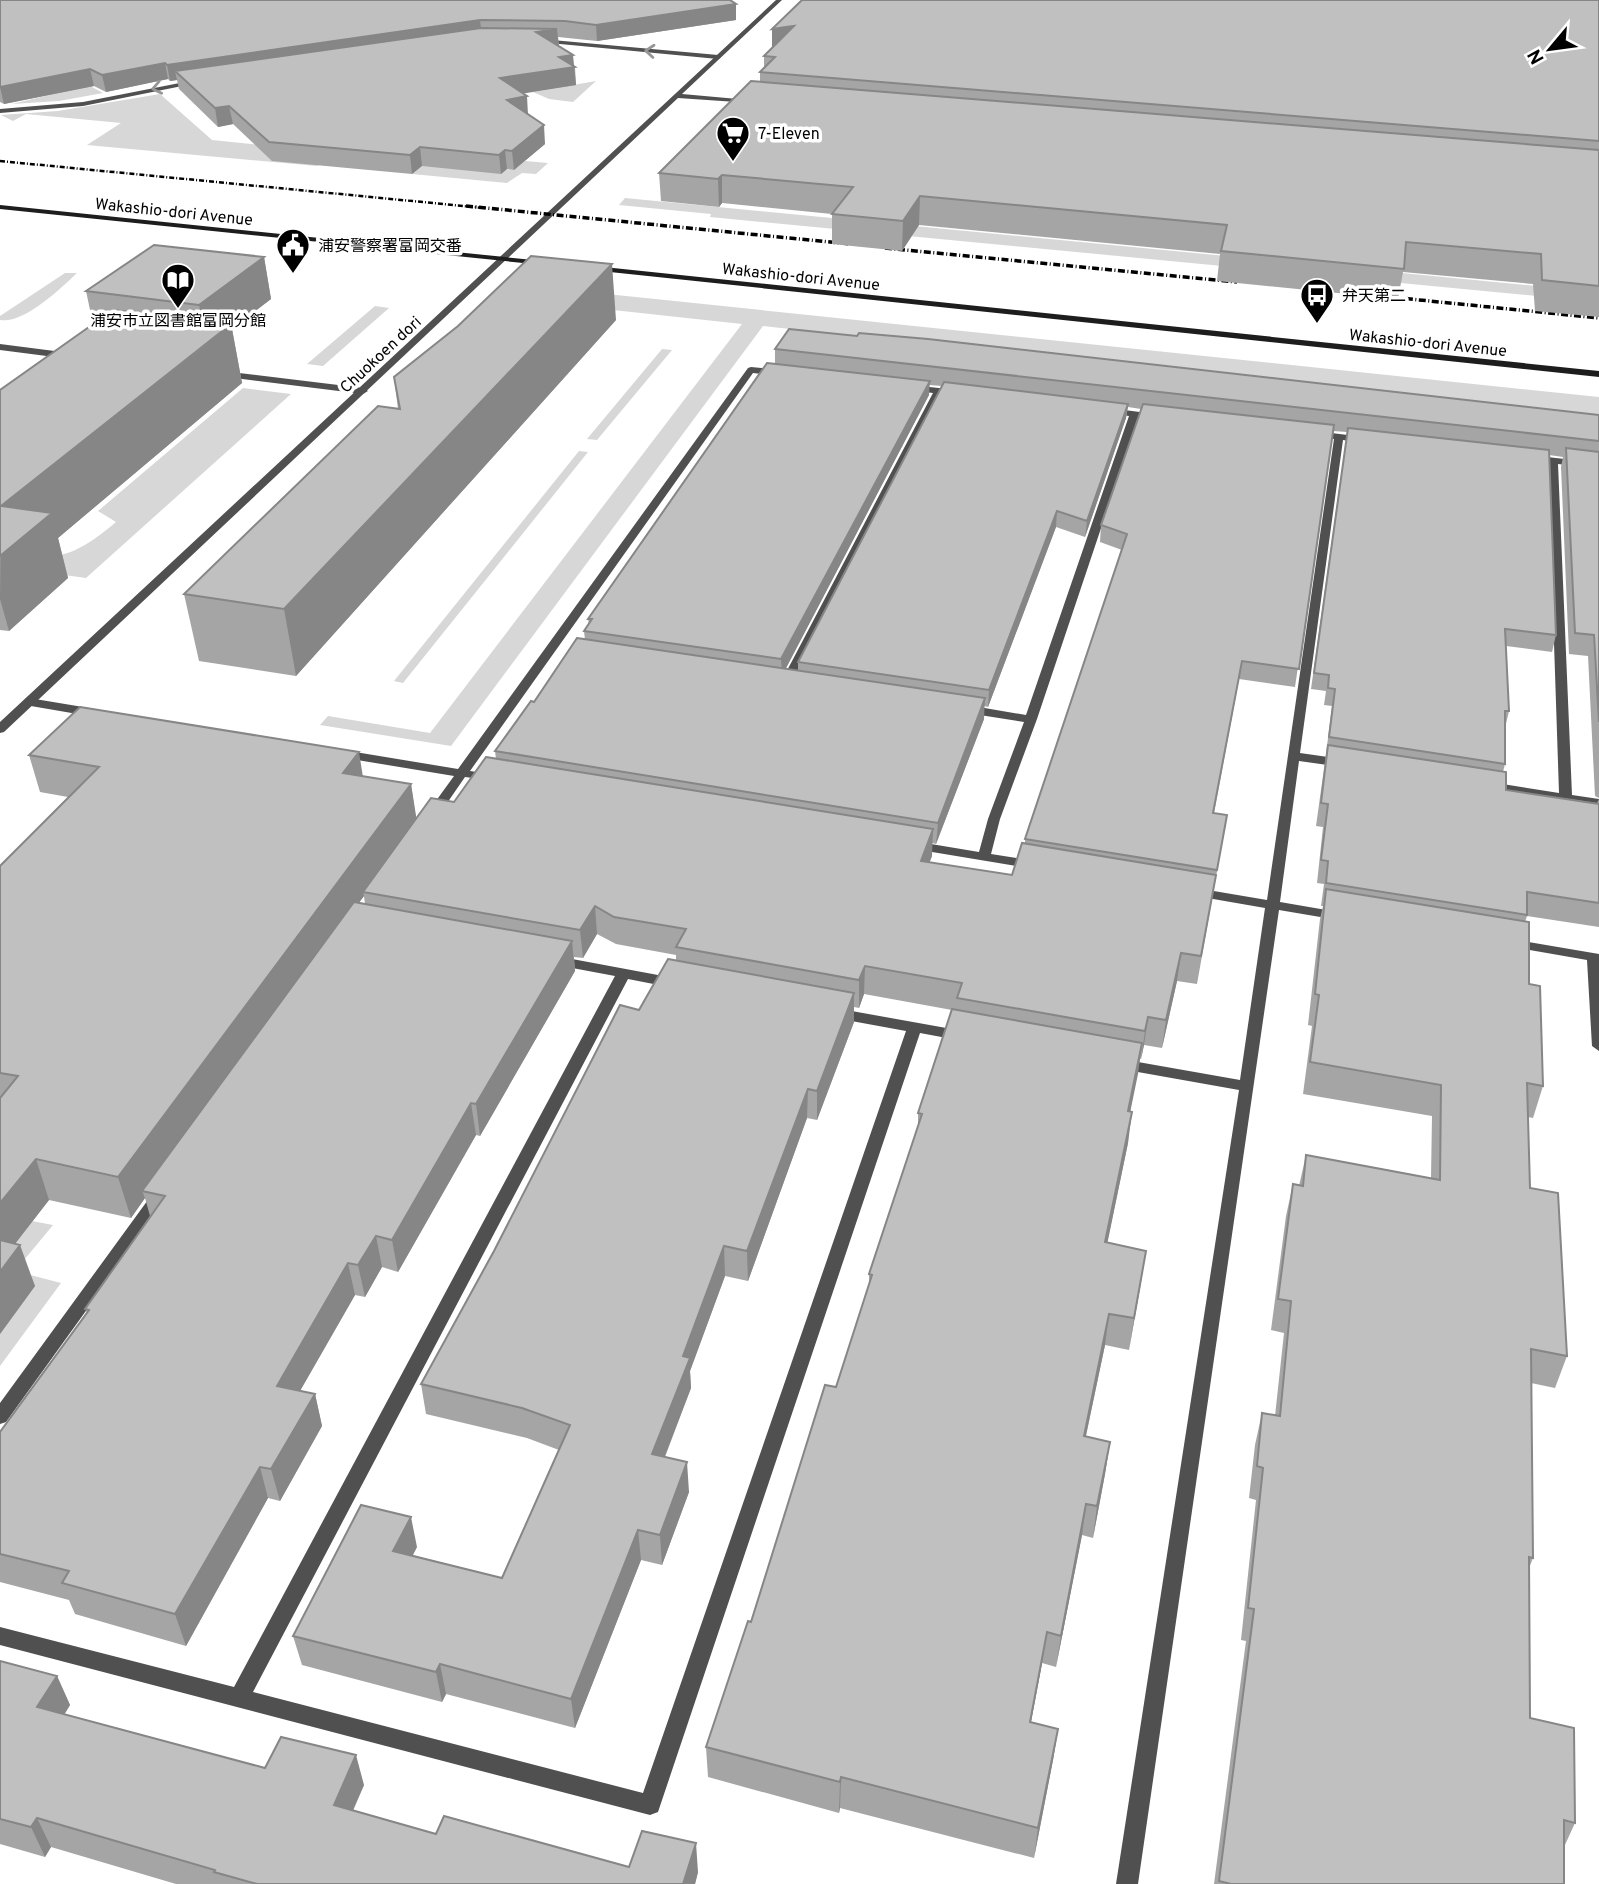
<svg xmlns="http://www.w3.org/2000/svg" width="1599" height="1884" font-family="Overpass,'Noto Sans JP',sans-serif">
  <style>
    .green { fill: #d7d7d7 }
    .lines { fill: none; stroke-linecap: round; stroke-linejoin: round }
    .service { fill: #505050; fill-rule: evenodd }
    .minor { fill: #505050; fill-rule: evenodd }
    .tertiary { fill: #505050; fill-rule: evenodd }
    .secondary { fill: #1d1d1d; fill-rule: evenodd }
    .rail-far1 { stroke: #000; stroke-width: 2.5; stroke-dasharray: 5 2 1 2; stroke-linecap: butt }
    .rail { stroke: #000; stroke-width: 3.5; stroke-dasharray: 7 2.5 1 2.5; stroke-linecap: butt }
    .wall { fill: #a5a5a5; fill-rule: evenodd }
    .shaded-wall { fill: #868686 }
    .building { fill: #c0c0c0; stroke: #868686; stroke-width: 2 }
    .oneway { stroke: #969696 }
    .labels { text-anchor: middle; stroke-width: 7; stroke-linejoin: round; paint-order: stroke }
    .far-poi-label { font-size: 16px; fill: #000; stroke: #fff; text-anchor: start }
    .far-street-label { font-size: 16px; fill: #000; stroke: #fff }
  </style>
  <rect width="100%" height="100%" fill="#fff"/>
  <path class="green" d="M28,52L103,93L59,101L12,104L62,92Z
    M596,81L573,102L549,99L533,92Z
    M160,94L212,140L336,153L317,166L87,145L121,123L26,114L13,121L1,115L58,111Z
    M525,161L548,163L536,174L522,173L507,183L412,174L426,163L514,170Z
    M625,198L1599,292V302L710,217L711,214L619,205Z
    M65,273H77C60,289 24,324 0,320V316Z
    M568,290L1599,397V418L763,326L451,746L320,725L328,716L430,733L742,324L521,300Z
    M375,306L389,308L323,366L307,364Z
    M662,349L672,350L597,440L587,439Z
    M243,388L291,394L86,578L0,566V555C53,563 75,557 116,522L98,511Z
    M579,451L588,452L403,683L394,681Z
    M0,1215L53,1225L15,1271L61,1283L0,1366Z"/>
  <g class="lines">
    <path class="service" d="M541,39L718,55L721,57L718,59L539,42Z
      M195,80L197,83L83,106L0,113V109L83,102Z
      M0,344L70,353L74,356L70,359L0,350Z
      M222,371L363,388L368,391L363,394L219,376V372Z"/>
    <path class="minor" d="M751,367L780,370L785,373L780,376L753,373L470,771L496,775L498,778L496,781L465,777L436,819L431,820L425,816L454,776L339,757L337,754L343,750L458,769L748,368Z
      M911,385L957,390L962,393L957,396L942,394L793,682L787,686L783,684L781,682L933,393L908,390V386Z
      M1109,408L1155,414L1160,417L1155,420L1138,418L1037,719L1000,819L991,854L1035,861L1042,865L1035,869L908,848L906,845L908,842L913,841L979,852L988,819L1024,722L967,713L961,709L967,705L1026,715L1129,416L1106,413L1104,411Z
      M1315,431L1364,437L1369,440L1364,443L1343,440L1300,753L1342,759L1348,763L1342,767L1299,761L1280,902L1338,912L1345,916L1338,920L1279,910L1138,1884H1116L1239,1090L1121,1069L1113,1064L1121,1059L1240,1080L1265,908L1196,896L1189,892L1196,888L1267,900L1334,439L1312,436L1310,434Z
      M1530,455L1599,463V469L1558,464L1572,795L1599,799V807L1490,790L1484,786L1490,782L1559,793L1548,463L1527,460V456Z
      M29,698L95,709L101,713L95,717L25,705V699Z
      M1511,939L1599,954V1051L1592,1046L1587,960L1506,946L1504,943L1506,940Z
      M556,956L674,978L681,983L674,988L628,979L253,1692L643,1793L906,1031L835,1018L828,1013L835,1008L963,1031L970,1036L963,1041L920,1033L658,1812L650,1815L0,1645V1627L234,1687L615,976L551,964L549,961Z
      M159,1191L165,1193L167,1197L165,1201L6,1422L0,1424V1403L153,1193Z"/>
    <path class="tertiary" d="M776,0H782L682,94L749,100L751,103L678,98L4,732L0,733V722Z"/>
    <path class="secondary" d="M0,205L543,261L547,263L543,265L0,209Z
      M594,266L1599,371V377L591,270V266Z"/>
    <path class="rail-far1" d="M0,161L484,208"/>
    <path class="rail" d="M466,206L850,244
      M885,248L1237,282
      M1380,296L1599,318"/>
  </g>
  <path class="wall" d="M0,0L736,4V20L597,41L558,37L559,46L575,67L576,85L522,93L528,114L545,144L514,170L507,169L501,174L422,166L412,174L272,161L233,124L218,127L179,89L177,80L170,81L168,79L106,92L94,86L4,104L0,102Z
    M1599,0V317L1535,311L1533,284L1403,272L1398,299L1217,281L1220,254L919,225L902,251L832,244V214L722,203L719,207L661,201L659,173L760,82V72L764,68V56L772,48V29Z
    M264,257L271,299L232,329L242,383L58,538L68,578L9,631L0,630V390L93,324L86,291Z
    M616,320L296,676L199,661L184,594L398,409L394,377Z
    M775,349L1599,415V798L1595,796L1588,656L1569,654L1561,467L1563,457L1549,455L1556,635L1552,652L1506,646L1509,711L1505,728V764L1503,772L1506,790L1597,803L1599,799V927L1527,916L1525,922L1529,984L1543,1086L1533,1118L1528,1117L1530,1188L1567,1356L1555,1388L1531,1383L1533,1558L1529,1568L1530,1718L1575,1823L1564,1847V1884H1214L1246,1641L1241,1640L1256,1500L1249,1498L1255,1445L1262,1413L1275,1416L1284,1333L1271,1330L1286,1216L1293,1184L1299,1186L1306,1155L1431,1178L1432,1116L1303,1094L1312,1026L1308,1025L1320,919L1323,906H1321L1324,884L1317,883L1323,827L1316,826L1326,754L1332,706L1324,705L1326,691L1311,689L1347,432L1333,431L1295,687L1239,679L1214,813L1227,815L1197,984L1177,981L1162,1048L1144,1045L1141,1059H1140L1130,1111L1128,1143L1107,1243L1141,1282L1129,1350L1105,1345L1086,1436L1110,1442L1105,1474L1093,1538L1082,1535L1056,1667L1042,1663L1031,1722L1058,1729L1053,1760L1034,1858L840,1808L839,1813L708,1777L706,1747L836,1387L869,1284V1274L918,1127V1113L952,1010L864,994L859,1008L854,1007V1022L817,1120L807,1118L748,1281L725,1276L690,1371L691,1388L665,1457L689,1492L662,1565L641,1560L575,1728L446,1694L442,1702L302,1665L293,1636L417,1547L412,1555L502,1578L559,1450L527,1438L426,1414L421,1384L639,1010L676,961V955L616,944L597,934L583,958L574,957L575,971L480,1136L476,1135L398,1272L382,1267L365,1297L355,1295L300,1391L315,1394L322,1426L280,1501L268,1498L186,1646L75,1614L69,1600L0,1582V1432L87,1313L85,1309L150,1216L145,1198L131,1218L49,1200L15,1244L35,1286L0,1334V866L68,797L40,792L29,755L363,776L411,784L416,819L454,802L496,759L495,751L534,702L585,640L584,631L589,624L588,619L775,364ZM929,385L942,386L798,662V671L785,669L929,395ZM1128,407L1141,409L1101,525L1100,542L1122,550L1025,839V844L1012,875L929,862L932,856V843L936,844L984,719V706L988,707L1056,527L1085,537L1126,418ZM364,896L365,904L359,902Z
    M0,1661L57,1676L70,1705L64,1714L265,1768L364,1785L353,1811L436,1834L629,1867L698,1872L695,1884H176L51,1847L45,1857L0,1844Z"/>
  <path class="shaded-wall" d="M736,4V20L597,41L596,25Z
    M480,20L482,36L175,71L177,80L170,81L167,65Z
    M794,26L772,54V29Z
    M557,29L559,47L536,32Z
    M573,55L576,85L501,97L500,78L559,57Z
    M165,63L168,79L106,92L102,75Z
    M90,69L94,86L4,104L0,87Z
    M527,96L528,115L507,100Z
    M229,106L233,124L218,127L215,108Z
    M544,125L545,144L514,170L512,151Z
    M420,147L422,166L412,174L410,155Z
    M505,150L507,169L501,174L499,155Z
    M722,175V203L719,207L718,179Z
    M920,196L919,225L902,251L903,221Z
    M264,257L271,299L232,329L242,383L58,538L68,578L9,631L0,599L1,506L207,344L199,305Z
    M612,264L616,320L296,676L284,609Z
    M930,381L929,395L782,676L781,659Z
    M1128,404L1126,418L1085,537L1087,521Z
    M1057,511L1056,527L988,707L989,690Z
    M985,698L984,719L936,844L938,823Z
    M359,752L365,790L343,773Z
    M411,784L417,822L363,892L364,896L149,1192L142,1191L145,1198L131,1218L118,1177Z
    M933,829L932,856L920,888L921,861Z
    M595,906L597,934L583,958L580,930Z
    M572,941L575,971L480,1136L476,1104Z
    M1181,953L1177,981L1162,1048L1166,1020Z
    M865,966L864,994L859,1008V980Z
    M854,993V1022L817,1120V1091Z
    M1148,1017L1144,1045L1141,1059L1145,1031Z
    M1142,1043L1138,1074L1124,1142L1128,1111Z
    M808,1089L807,1118L748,1281L747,1251Z
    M471,1103L476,1135L398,1272L392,1240Z
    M1132,1112L1128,1143L1101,1274L1105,1242Z
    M36,1159L49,1200L0,1263V1203Z
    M376,1236L382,1267L365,1297L358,1265Z
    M20,1245L35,1286L0,1334V1272Z
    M724,1246L725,1276L690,1371L691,1388L654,1484L652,1454L683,1356Z
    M1146,1251L1141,1282L1129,1350L1134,1318Z
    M348,1263L355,1295L285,1417L277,1386Z
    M1109,1314L1105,1345L1079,1468L1084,1436Z
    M315,1394L322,1426L280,1501L271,1469Z
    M1110,1442L1105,1474L1093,1538L1097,1506Z
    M687,1462L689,1492L662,1565L660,1535Z
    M260,1467L268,1498L186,1646L175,1614Z
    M1086,1504L1082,1535L1056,1667L1061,1636Z
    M411,1517L417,1547L400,1581L393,1551Z
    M638,1530L641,1560L575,1728L571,1699Z
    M1047,1632L1042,1663L1025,1753L1030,1722Z
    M440,1664L446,1694L442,1702L436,1672Z
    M57,1676L70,1705L51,1737L37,1707Z
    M1058,1729L1053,1760L1034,1858L1038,1828Z
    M356,1755L364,1785L342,1834L334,1805Z
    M841,1777L840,1808L839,1813L840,1782Z
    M37,1818L51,1847L45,1857L31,1827Z
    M696,1843L698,1872L695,1884H683Z"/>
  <path class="building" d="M0,0H730L736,4L596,25L565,21L480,20L167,65L165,63L102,75L90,69L0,87Z
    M802,0H1599V141L760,72L775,57L764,56L794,26L772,29Z
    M481,28L557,29L536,32L573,55L559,57L575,67L500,78L527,96L507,100L544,125L512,151L505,150L499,155L420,147L410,155L269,142L229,106L215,108L175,71Z
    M751,81L1599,150V286L1542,280L1541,254L1406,242L1404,269L1221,251L1227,225L920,196L903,221L832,214L853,187L722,175L718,179L659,173Z
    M154,245L264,257L199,305L86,291Z
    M531,256L612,264L284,609L184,594L378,406L400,409L394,377L458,326Z
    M113,310L231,324L1,506L52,513L0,556V390Z
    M789,329L857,336L859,333L928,339L1599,415V441L775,349Z
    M767,363L930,381L781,659L584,631L592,619H588Z
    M944,382L1128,404L1087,521L1057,511L989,690L798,662Z
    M1143,404L1334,425L1299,669L1242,661L1213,813L1227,815L1217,870L1025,839L1127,534L1101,525Z
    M1348,428L1549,450L1556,635L1505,629L1509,711H1505V764L1329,737L1335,689L1328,688L1329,675L1314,673Z
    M1566,448L1599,452V722L1594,635L1575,633Z
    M577,638L985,698L938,823L495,751L531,701L534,702Z
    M80,707L359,752L343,773L411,784L118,1177L36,1159L0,1203V1098L18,1076L0,1073V866L99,767L29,755Z
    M1328,745L1506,772V790L1599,804V903L1527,892V915L1326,883L1328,861L1321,860L1328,804L1321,803Z
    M486,757L933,829L921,861L1012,875L1022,843L1216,875L1201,956L1181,953L1166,1020L1148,1017L1145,1031L957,998L962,983L865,966L859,980L676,947L686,929L614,917L595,906L580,930L363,892L431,798L454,802Z
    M1326,889L1529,922V984L1540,986L1543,1086L1527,1083L1530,1188L1558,1193L1567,1356L1531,1349L1533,1558L1529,1557L1530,1718L1574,1728L1575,1823L1564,1820V1884H1231L1219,1881L1254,1609L1248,1608L1263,1468L1257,1466L1262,1413L1280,1416L1291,1301L1278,1299L1293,1184L1303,1186L1306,1155L1440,1180L1441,1085L1310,1062L1319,995L1315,994Z
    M354,902L572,941L476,1104L471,1103L392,1240L376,1236L358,1265L348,1263L277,1386L315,1394L271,1469L260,1467L175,1614L62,1583L69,1571L0,1554V1432L89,1310L85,1309L165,1196L142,1191Z
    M668,959L854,993L817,1091L808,1089L747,1251L724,1246L683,1356L690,1358L652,1454L687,1462L660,1535L638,1530L571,1699L440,1664L436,1672L293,1636L361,1505L411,1517L393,1551L502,1578L570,1425L522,1408L421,1384L494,1251L620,1005L639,1010Z
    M952,1009L1142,1043L1128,1111L1132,1112L1105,1242L1146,1251L1134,1318L1109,1314L1084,1436L1110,1442L1097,1506L1086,1504L1061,1636L1047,1632L1030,1722L1058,1729L1038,1828L841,1777L840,1782L706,1747L748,1621L751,1622L825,1385L836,1387L872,1275L869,1274L922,1114L918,1113Z
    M0,1240L20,1245L0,1272Z
    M0,1661L57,1676L37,1707L265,1768L281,1737L356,1755L334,1805L436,1834L444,1816L629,1867L642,1831L696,1843L683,1884H257L214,1872L215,1870L37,1818L31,1827L0,1819Z"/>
  <defs><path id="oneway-chevron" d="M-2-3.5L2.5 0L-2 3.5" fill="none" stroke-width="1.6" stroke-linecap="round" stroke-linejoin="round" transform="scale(1.75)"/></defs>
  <g class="oneway">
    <use href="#oneway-chevron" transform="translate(650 51) rotate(-175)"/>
    <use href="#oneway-chevron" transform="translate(157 88) rotate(168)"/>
  </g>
  <defs>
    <symbol id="supermarket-pin" viewBox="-11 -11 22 30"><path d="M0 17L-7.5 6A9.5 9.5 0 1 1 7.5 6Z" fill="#000" stroke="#fff"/><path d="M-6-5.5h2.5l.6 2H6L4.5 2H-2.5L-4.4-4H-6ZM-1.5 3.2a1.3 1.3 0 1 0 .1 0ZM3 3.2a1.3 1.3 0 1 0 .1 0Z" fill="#fff"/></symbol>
    <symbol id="civic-pin" viewBox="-11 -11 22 30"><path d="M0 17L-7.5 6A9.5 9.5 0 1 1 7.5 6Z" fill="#000" stroke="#fff"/><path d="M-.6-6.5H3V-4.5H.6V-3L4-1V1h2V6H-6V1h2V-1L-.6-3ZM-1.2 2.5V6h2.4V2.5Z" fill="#fff"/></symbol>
    <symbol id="library-pin" viewBox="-11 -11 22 30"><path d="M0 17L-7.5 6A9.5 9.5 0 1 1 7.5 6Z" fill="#000" stroke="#fff"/><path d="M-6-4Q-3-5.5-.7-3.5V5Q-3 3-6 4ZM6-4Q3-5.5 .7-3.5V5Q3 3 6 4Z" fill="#fff"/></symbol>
    <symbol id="bus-pin" viewBox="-11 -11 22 30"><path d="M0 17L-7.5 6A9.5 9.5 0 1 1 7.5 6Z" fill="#000" stroke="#fff"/><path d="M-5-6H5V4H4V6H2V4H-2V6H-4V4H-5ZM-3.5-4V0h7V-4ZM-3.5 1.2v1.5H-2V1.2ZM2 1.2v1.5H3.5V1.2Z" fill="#fff"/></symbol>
  </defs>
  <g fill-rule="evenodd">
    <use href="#supermarket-pin" x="714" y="114" width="38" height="52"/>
    <use href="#civic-pin" x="274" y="226" width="38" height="52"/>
    <use href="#library-pin" x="159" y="261" width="38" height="52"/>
    <use href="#bus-pin" x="1298" y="276" width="38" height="52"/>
  </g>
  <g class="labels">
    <g class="far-poi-label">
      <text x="758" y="139">7-Eleven</text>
      <text x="318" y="251">浦安警察署富岡交番</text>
      <text x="1342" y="301">弁天第二</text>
      <text x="178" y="326" text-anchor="middle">浦安市立図書館富岡分館</text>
    </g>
    <g class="far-street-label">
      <text transform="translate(174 211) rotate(6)" y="6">Wakashio-dori Avenue</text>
      <text transform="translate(801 276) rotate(6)" y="6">Wakashio-dori Avenue</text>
      <text transform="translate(1428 342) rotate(6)" y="6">Wakashio-dori Avenue</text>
      <text transform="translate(380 354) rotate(-43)" y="6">Chuokoen dori</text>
    </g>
  </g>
  <g transform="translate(1550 49) rotate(241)" stroke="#ffffff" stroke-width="5" paint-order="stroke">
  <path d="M0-5L12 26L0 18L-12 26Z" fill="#000000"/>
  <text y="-10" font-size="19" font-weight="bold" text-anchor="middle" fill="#000000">N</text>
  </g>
</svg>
